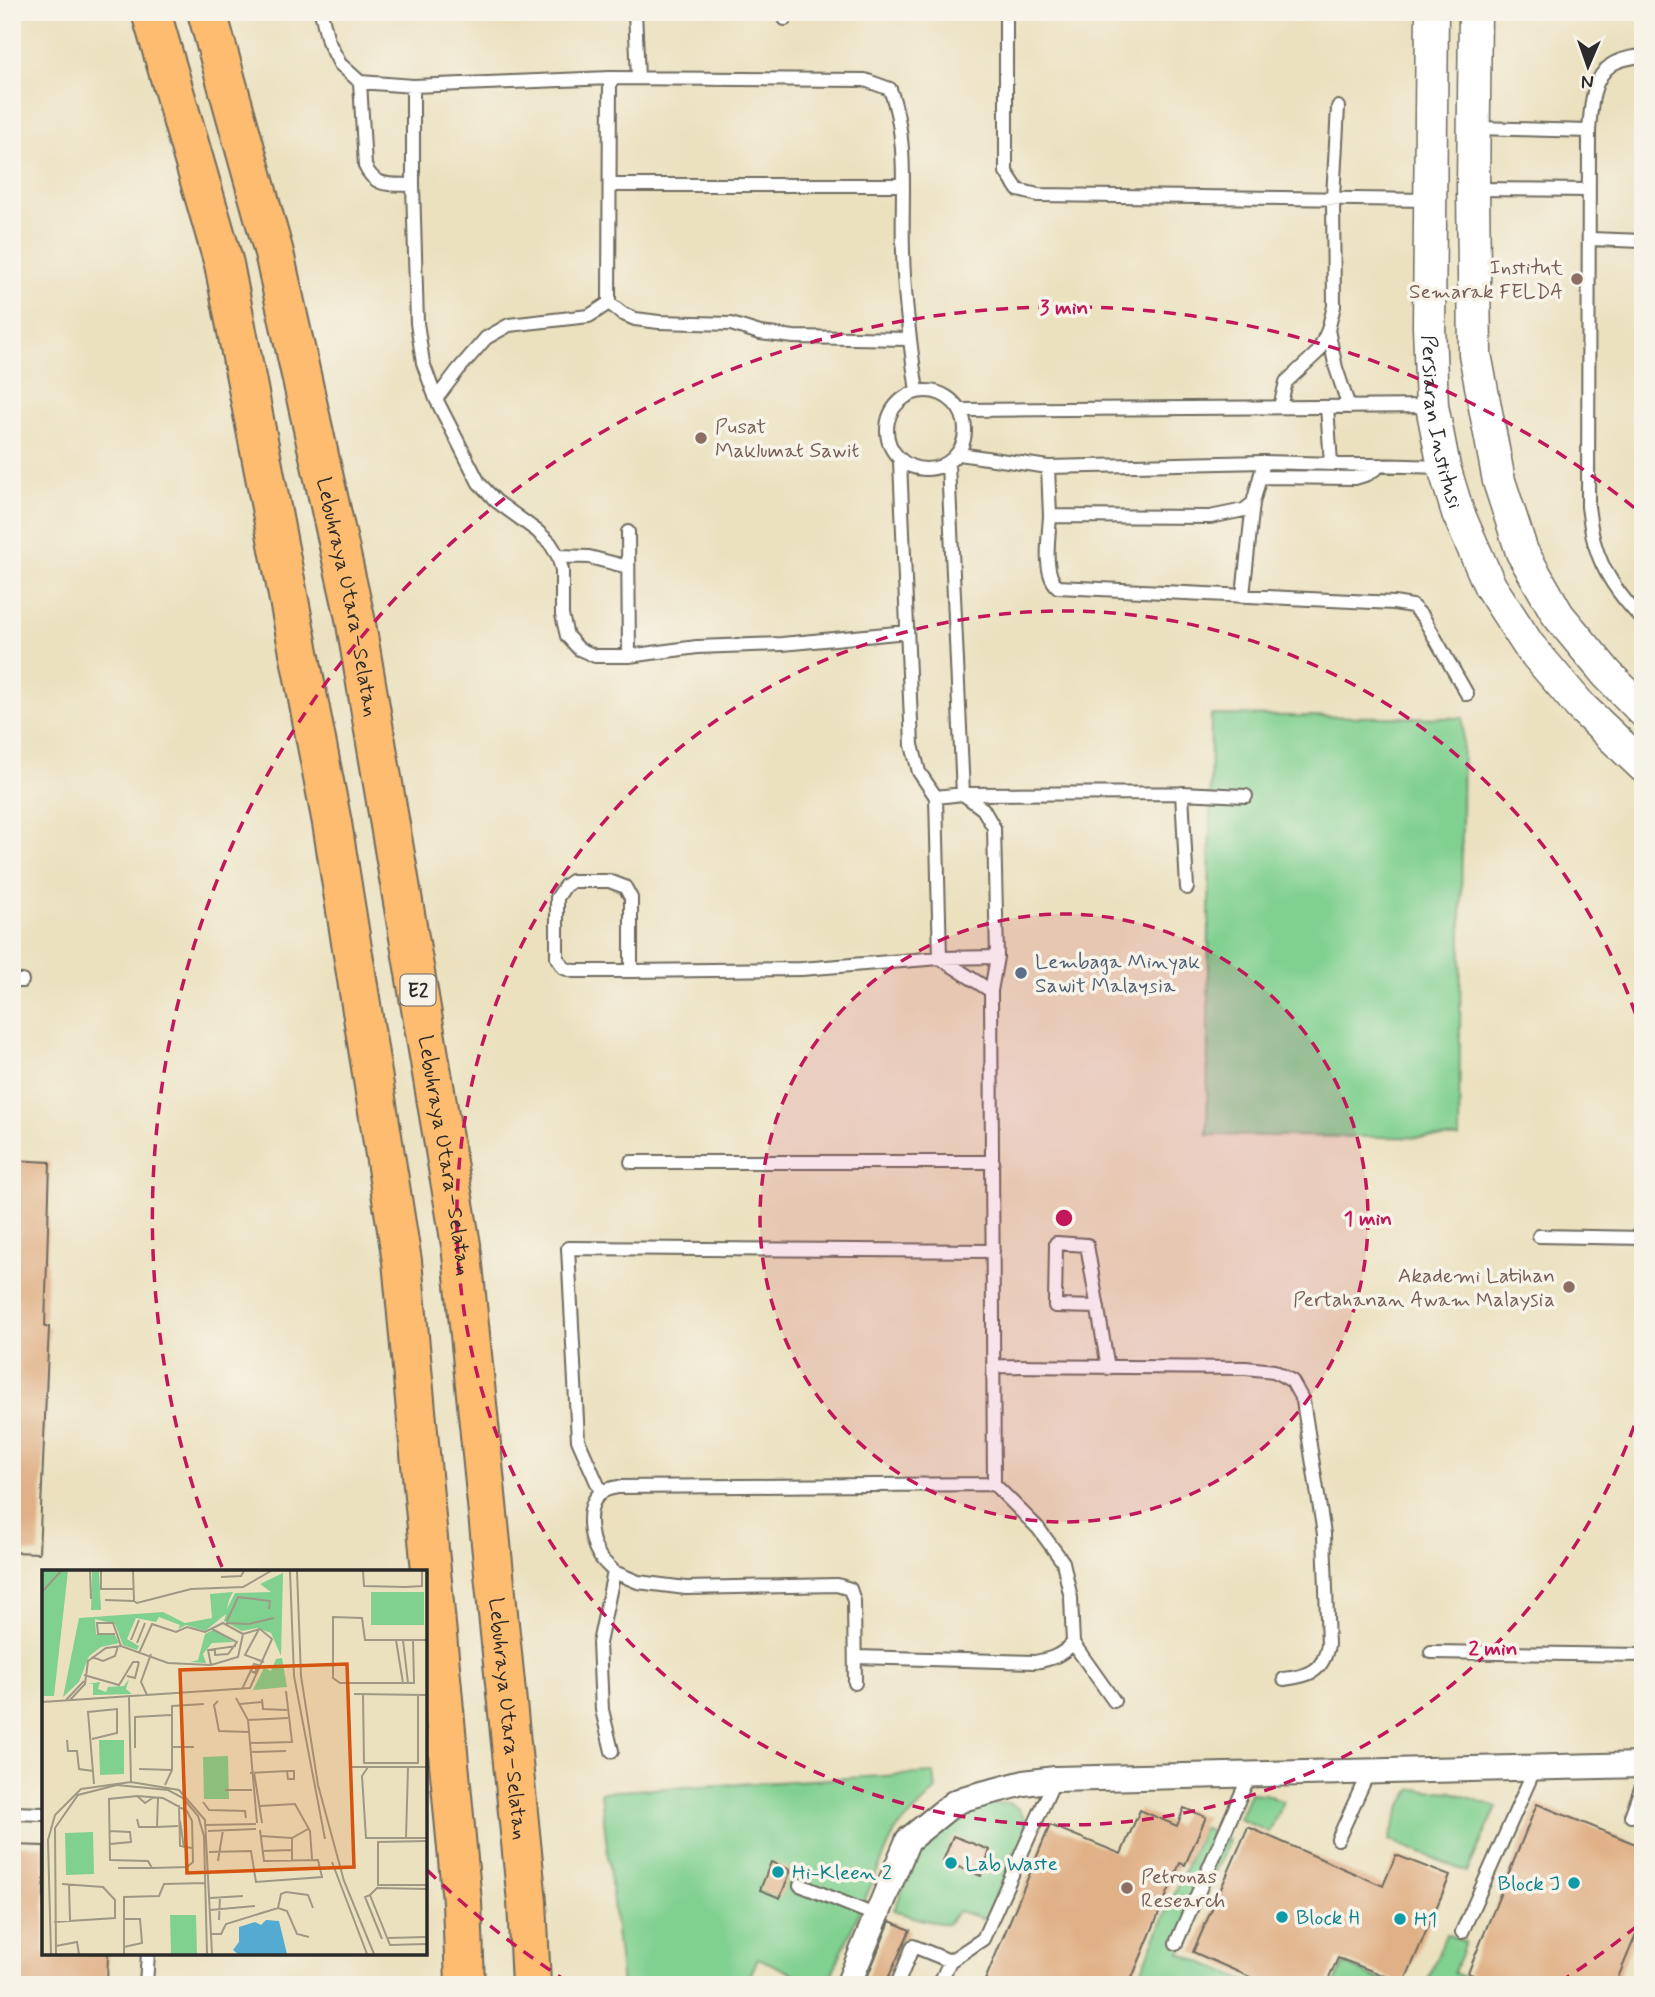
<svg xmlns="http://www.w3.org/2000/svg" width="1655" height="1997" font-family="Mynerve,sans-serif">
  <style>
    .green { fill: #80d090; stroke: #567e5e; stroke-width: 2 }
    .building { fill: #e0b086 }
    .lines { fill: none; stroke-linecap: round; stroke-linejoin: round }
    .service-casing { stroke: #6e6b5f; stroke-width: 16 }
    .minor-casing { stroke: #6e6b5f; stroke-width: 28 }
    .tertiary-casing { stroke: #6e6b5f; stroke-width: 35 }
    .motorway-casing { stroke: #6e6b5f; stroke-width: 42 }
    .service { stroke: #fff; stroke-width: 12 }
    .minor { stroke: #fff; stroke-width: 24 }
    .tertiary { stroke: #fff; stroke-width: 32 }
    .motorway { stroke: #fdbc70; stroke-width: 38 }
    .ring { fill: none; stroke: #c2185b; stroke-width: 3.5; stroke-dasharray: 12 9 }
    .education-dot { fill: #8d6e63; stroke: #f7f3e8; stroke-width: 2.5 }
    .service-dot { fill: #5c6f8a; stroke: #f7f3e8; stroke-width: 2.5 }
    .culture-dot { fill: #0f9aa8; stroke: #f7f3e8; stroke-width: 2.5 }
    .labels { text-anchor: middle; stroke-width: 7; stroke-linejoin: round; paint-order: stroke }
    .shield { fill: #f7f3e8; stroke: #686764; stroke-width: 2 }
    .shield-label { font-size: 19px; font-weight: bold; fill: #2b2b2b }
    .education-label { font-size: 21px; fill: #785e54; stroke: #f7f3e8; text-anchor: end }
    .street-label { font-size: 21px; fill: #2b2b2b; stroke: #f7f3e8 }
    .service-label { font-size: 21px; fill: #4e5e75; stroke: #f7f3e8; text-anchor: start }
    .culture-label { font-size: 21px; fill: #0d838f; stroke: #f7f3e8; text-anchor: start }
    .inset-road { fill: none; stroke: #9e9884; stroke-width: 2 }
    .view { fill: #d5540f; fill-opacity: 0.15; stroke: #d5540f; stroke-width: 3.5 }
    .inset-edge { fill: none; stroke: #2b2b2b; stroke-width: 3.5 }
    .centre { fill: #c2185b; stroke: #f7f3e8; stroke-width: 3.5 }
    .ring-label { font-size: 21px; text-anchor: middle; font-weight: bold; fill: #c2185b; stroke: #f7f3e8; stroke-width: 7; stroke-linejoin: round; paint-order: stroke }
  </style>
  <rect width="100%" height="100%" fill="#f7f3e8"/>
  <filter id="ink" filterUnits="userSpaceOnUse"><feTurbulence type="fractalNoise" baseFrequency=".0143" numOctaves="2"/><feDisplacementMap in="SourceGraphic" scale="14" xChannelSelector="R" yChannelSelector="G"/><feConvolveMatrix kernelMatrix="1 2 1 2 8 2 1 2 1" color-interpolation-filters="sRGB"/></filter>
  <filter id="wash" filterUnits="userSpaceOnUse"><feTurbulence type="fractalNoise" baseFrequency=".00686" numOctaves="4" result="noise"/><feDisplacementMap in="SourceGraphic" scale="28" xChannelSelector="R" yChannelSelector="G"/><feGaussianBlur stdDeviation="1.57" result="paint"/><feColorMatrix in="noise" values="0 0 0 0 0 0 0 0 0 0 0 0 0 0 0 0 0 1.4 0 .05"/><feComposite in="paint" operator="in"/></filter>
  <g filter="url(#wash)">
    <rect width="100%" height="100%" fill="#ebe1bf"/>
    <path class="green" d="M1211,715L1463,718L1459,1138L1207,1135Z
      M934,1773L936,1790L895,1831L827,1985H819L758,1958L746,1985H622L601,1792Z
      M1412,1789L1452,1792L1497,1807L1467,1872L1389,1840L1401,1806Z
      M1250,1793L1265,1794L1283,1802L1269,1832L1239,1819Z
      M1009,1803L1019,1809L1026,1820L1023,1837L985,1919L958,1911L948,1924C928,1922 912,1918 894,1910L923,1842L955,1813L983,1804Z
      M1203,1828L1229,1840L1180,1953L1255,1985H1135Z
      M1446,1934L1465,1942L1454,1973L1483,1985H1426Z
      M1344,1964L1392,1985H1334Z"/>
    <g id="blocks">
      <path class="building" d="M12,1160L50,1162L45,1327H49L39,1553L12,1552Z
        M1537,1804L1643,1847V1918L1615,1985H1497L1468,1973Z
        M1184,1808L1206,1817L1185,1865L1180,1863L1129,1985H983L1050,1825L1121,1854L1140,1810L1177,1826Z
        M1248,1827L1383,1886L1396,1855L1450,1876L1404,1983L1338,1958L1326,1985H1268L1193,1952Z
        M953,1836L990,1850L981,1876L943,1861Z
        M12,1845L44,1846V1953H108L107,1985H12Z
        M771,1862L791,1870L780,1898L760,1890Z
        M890,1921L910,1930L885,1985H864Z"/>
    </g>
  </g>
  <g filter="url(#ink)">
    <use href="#blocks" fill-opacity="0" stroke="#6e6b5f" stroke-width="2"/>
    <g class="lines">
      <defs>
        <path id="service" d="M321,12L328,41L340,64L360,82L413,86L610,78L865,80L890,89C909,140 901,197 903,251C904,298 910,344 917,391
          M635,12L638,78
          M785,12V19
          M1006,12V172L1018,190L1038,195L1429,200
          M1643,56C1633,57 1619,59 1611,65C1591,79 1591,109 1589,131L1588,507C1590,519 1591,533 1595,545C1603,573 1623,600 1643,620
          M360,82L365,166C375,188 391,184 413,185
          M413,86V185L417,323L423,363L436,399L479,483L496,501L537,531L550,543L558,556L562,570V615L567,636L579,649L595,656H629L697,647L782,644L907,632
          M1475,128L1589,131
          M611,185H903
          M1474,189L1589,190
          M1590,239L1643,241
          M609,303L623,314L635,319L659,322L731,324L760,333L794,337L909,339
          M609,303L610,78
          M1328,330L1336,368L1349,407
          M887 430a39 39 0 1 1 78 0a39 39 0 1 1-78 0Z
          M436,399L458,370L486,338L509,325L589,316L609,303
          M1280,407L1286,382L1318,352L1328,330L1334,306L1333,198L1338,107
          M1327,407L1331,463
          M961,410L1432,406
          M959,454L1048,467L1264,462L1443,467
          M900,461L912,745L919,772L936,797L940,958L991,991
          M948,464L963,794L983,809L994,828L997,957L991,991L994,1484
          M1048,467L1050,516L1210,517L1244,510L1253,503
          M1260,477L1355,478L1368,474L1381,465
          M1050,516C1049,536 1042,574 1058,587L1394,603L1412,606L1423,617L1467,694
          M628,532L629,656
          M558,556L589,557L628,567
          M1243,595L1253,503L1264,462
          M1182,793L1187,888
          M936,797L963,794L1182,793L1246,796
          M631,971H573L564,968L557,958V898L565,886L572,881H609L625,887L631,898V971L801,969L940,958L997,957
          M12,981H22
          M631,1162H993
          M1539,1236L1643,1238
          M1098,1307L1055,1306L1056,1243L1087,1245L1108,1368
          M993,1366L1246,1368L1274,1371L1292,1381L1303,1401L1324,1534L1328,1645C1323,1672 1309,1676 1284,1679
          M601,1492L578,1440L568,1248L993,1251
          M614,1572L638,1582L686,1588L837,1585L850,1589L854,1601L855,1683
          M1431,1652L1643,1655
          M856,1657L1035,1662C1051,1659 1061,1656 1073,1643
          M612,1751L602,1710L599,1643L614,1572C609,1566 602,1561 599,1555C589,1539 584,1504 602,1492C606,1489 614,1488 618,1487L994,1484L1038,1528L1063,1562L1071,1598L1073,1643L1114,1701
          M12,1813L44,1814
          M1631,1816L1643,1783
          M1338,1839L1369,1771
          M800,1885L877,1916
          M1462,1932L1535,1768
          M1176,1943L1250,1774
          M146,1985L148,1953
          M897,1985L913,1946L950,1961
          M939,1985L950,1961L983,1939L1055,1779"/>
        <path id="minor" d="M848,1985L908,1840L954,1803L966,1798L1024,1783L1055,1779L1643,1765"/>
        <g id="tertiary">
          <path id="s1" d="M1432,12L1429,326L1432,406L1444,467L1458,513L1490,586L1529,646L1581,707L1643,766"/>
          <path d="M1475,12L1473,189L1475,354L1499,481L1522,552L1558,615L1607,674L1643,711"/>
        </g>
        <g id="motorway">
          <path d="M151,12L224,264L332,823L402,1261L462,1902L465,1985"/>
          <path id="s2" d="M207,12L274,253L355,618L461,1245L527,1902L531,1985"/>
        </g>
      </defs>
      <use href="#service" class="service-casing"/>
      <use href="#minor" class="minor-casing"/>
      <use href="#tertiary" class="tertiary-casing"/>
      <use href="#motorway" class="motorway-casing"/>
      <use href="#service" class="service"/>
      <use href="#minor" class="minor"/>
      <use href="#tertiary" class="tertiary"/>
      <use href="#motorway" class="motorway"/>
    </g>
  </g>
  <circle cx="1064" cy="1218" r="304" fill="#c2185b" fill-opacity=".12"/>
  <g class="ring">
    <circle cx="1064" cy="1218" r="304"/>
    <path d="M1641 1406A607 607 0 1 1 1641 1030"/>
    <path d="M1637 1926A911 911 0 0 1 1560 1982M568 1982A911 911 0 0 1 425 1868M222 1567A911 911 0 0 1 1637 510"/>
  </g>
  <g class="education-dot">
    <circle cx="1577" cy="279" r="7"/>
    <circle cx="701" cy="438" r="7"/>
    <circle cx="1569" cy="1287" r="7"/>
    <circle cx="1127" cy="1888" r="7"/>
  </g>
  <circle class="service-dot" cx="1021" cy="973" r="7"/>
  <g class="culture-dot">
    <circle cx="951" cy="1863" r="7"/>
    <circle cx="778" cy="1872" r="7"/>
    <circle cx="1574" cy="1883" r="7"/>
    <circle cx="1282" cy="1917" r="7"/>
    <circle cx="1400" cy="1919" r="7"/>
  </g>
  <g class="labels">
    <rect class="shield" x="400.5" y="974.5" width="35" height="31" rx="5"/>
    <g class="shield-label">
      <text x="418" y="997">E2</text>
    </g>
    <g class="education-label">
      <text x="1563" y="274">Institut<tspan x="1563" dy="24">Semarak FELDA</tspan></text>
      <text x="715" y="433" text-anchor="start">Pusat<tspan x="715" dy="24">Maklumat Sawit</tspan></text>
      <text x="1555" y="1282">Akademi Latihan<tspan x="1555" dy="24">Pertahanan Awam Malaysia</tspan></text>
      <text x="1141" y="1883" text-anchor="start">Petronas<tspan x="1141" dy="24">Research</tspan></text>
    </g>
    <g class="street-label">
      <text dy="7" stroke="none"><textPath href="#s1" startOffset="411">Persiaran Institusi</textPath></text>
      <text dy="7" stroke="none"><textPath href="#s2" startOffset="602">Lebuhraya Utara–Selatan</textPath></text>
      <text dy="7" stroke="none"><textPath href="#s2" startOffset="1169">Lebuhraya Utara–Selatan</textPath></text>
      <text dy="7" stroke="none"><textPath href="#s2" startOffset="1736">Lebuhraya Utara–Selatan</textPath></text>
    </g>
    <g class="service-label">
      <text x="1035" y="968">Lembaga Minyak<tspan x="1035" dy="24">Sawit Malaysia</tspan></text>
    </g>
    <g class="culture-label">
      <text x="965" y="1870">Lab Waste</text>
      <text x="792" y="1879">Hi-Kleen 2</text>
      <text x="1560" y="1890" text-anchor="end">Block J</text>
      <text x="1296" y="1924">Block H</text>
      <text x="1414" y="1926">H1</text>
    </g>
  </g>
  <g transform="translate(42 1570)">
    <rect width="385" height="385" fill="#ebe1bf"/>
    <path d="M0,1H26L12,126H0ZM50,1H57L59,40H49ZM241,3L239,86L229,63L215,58L200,61L182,51L184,44L163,61L144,55L136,59L138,55L117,47L114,52L94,48L85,69L97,76L95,80L81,75L73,54L53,49L54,64L73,65L77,73L59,77L47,86L37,112L21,127L37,48L121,42L143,53L170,48L168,24L191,22L187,30L185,39L193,23L229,22L218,14ZM329,22H382V55H329ZM171,60L192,72L170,73L161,84L164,93L148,92L156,90L163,64ZM240,88L245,117L211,120L222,98L229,101L234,89ZM87,109L84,119L90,124L51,125V114H45L58,112L56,119L64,122L66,117L82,116ZM57,170H82V204L58,205ZM186,186L187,229H162L161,187ZM51,262L52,304L24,305L23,263ZM128,345H154L155,384H129Z" fill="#80d090"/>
    <path d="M224,350L237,351L245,384H196L191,380L197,372V357L213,352L219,355Z" fill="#54aad0"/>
    <path class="inset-road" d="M48,1L49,29M59,1V19H91M91,1L92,31L95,33L149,19L201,17L229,1M248,1L252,106L283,269M255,1L259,106L276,215L302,311L332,384M321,1L322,16L363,17L380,16V1M179,7L199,6L202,1M0,22L19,1M63,30L92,31M185,51L196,27L228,31L227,39M184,53L207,54L232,48M170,59L195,72L186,84L173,85V78M217,59L203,85L222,92M73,64H56L55,53H71L79,76M89,70L97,50M354,70L361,113M361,70L366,113M371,70L372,113H298L291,108V47L320,48L323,70H385M95,73L103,53M97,83L110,54L134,62L145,57L163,62L181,53L201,64M50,87L61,91L73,86L76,76M169,95L166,80L194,76M42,105L77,115L91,92H97M85,106L93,108L97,92M200,119L212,94L216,95L213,103L209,101M312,124L385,125M321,124L322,193H376V125M105,125L99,112L109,84M87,127L89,212M194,128L206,150L215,253M220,129L221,139L245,140M24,130L42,111M28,130L43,114L46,91L64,78L79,76L126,93L169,95L196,87L201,64M176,131L172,135L177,161L207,162M0,132L208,118L230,69L218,59L201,64M198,134L220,132M206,150L246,148M50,169L75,163V139L46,142L52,214M25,170L26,181H35L37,199L51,201M207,173L250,172L244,121M130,177H152M93,178V147L129,145M208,182L244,181M307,197H385M326,197L320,206L324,268H385M97,199L130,200M212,202L220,253M208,203L245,201L246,209H252V201H245M123,215L130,200V136L162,134M183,220H210M95,226L103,233L112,227M161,232L167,240L203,241L204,248M137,235L138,276L150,278M218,236L253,234L268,261L270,289M95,249L97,257H115L116,227M138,251L142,278M164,255L214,254M115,257L136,256M67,261L88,262L89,272L68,274M166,261L214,259M219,266L250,268L266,259M250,268V291M364,268L366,197M385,271L336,272V315H385M220,281L250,280M167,282L209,281L214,312L280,307L276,290L222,291L218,260M176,291L181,260M290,292L325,384M76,298H110L145,297L151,292L150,251L145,241L121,228L95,226L67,229L68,290L106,291L110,298M27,314L28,351M385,319L335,318L328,325L348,375L385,374M328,325L323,327L340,369M168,328L201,326M236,338L239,324L244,322L266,325L271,338M168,340L213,336M82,349H98L100,373L82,377M177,350L178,327M12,352L73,348V330L61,317L20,314M170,364H179L184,354L236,338L245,341L255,364L267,367M345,368L385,367M14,376L35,372L37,384M9,384L6,270L13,245L39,219L89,212L137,220L163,250L170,384M14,384L13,258L36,225L75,215L126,220L141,228L156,246L162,266L165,384M82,384V327L117,326L122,314L163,313"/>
    <path class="view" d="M305,94L312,297L145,303L138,100Z"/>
    <rect width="385" height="385" class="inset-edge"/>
  </g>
  <circle cx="1064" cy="1218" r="10" class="centre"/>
  <g class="ring-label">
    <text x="1064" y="314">3 min</text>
    <text x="1368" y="1225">1 min</text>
    <text x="1493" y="1655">2 min</text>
  </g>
  <rect width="1655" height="1997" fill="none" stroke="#f7f3e8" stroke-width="42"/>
  <g transform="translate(1588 66) rotate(182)" stroke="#f7f3e8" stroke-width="5" paint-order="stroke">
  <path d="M0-5L12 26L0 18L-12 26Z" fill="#2b2b2b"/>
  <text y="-10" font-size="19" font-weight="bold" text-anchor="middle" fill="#2b2b2b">N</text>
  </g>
</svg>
